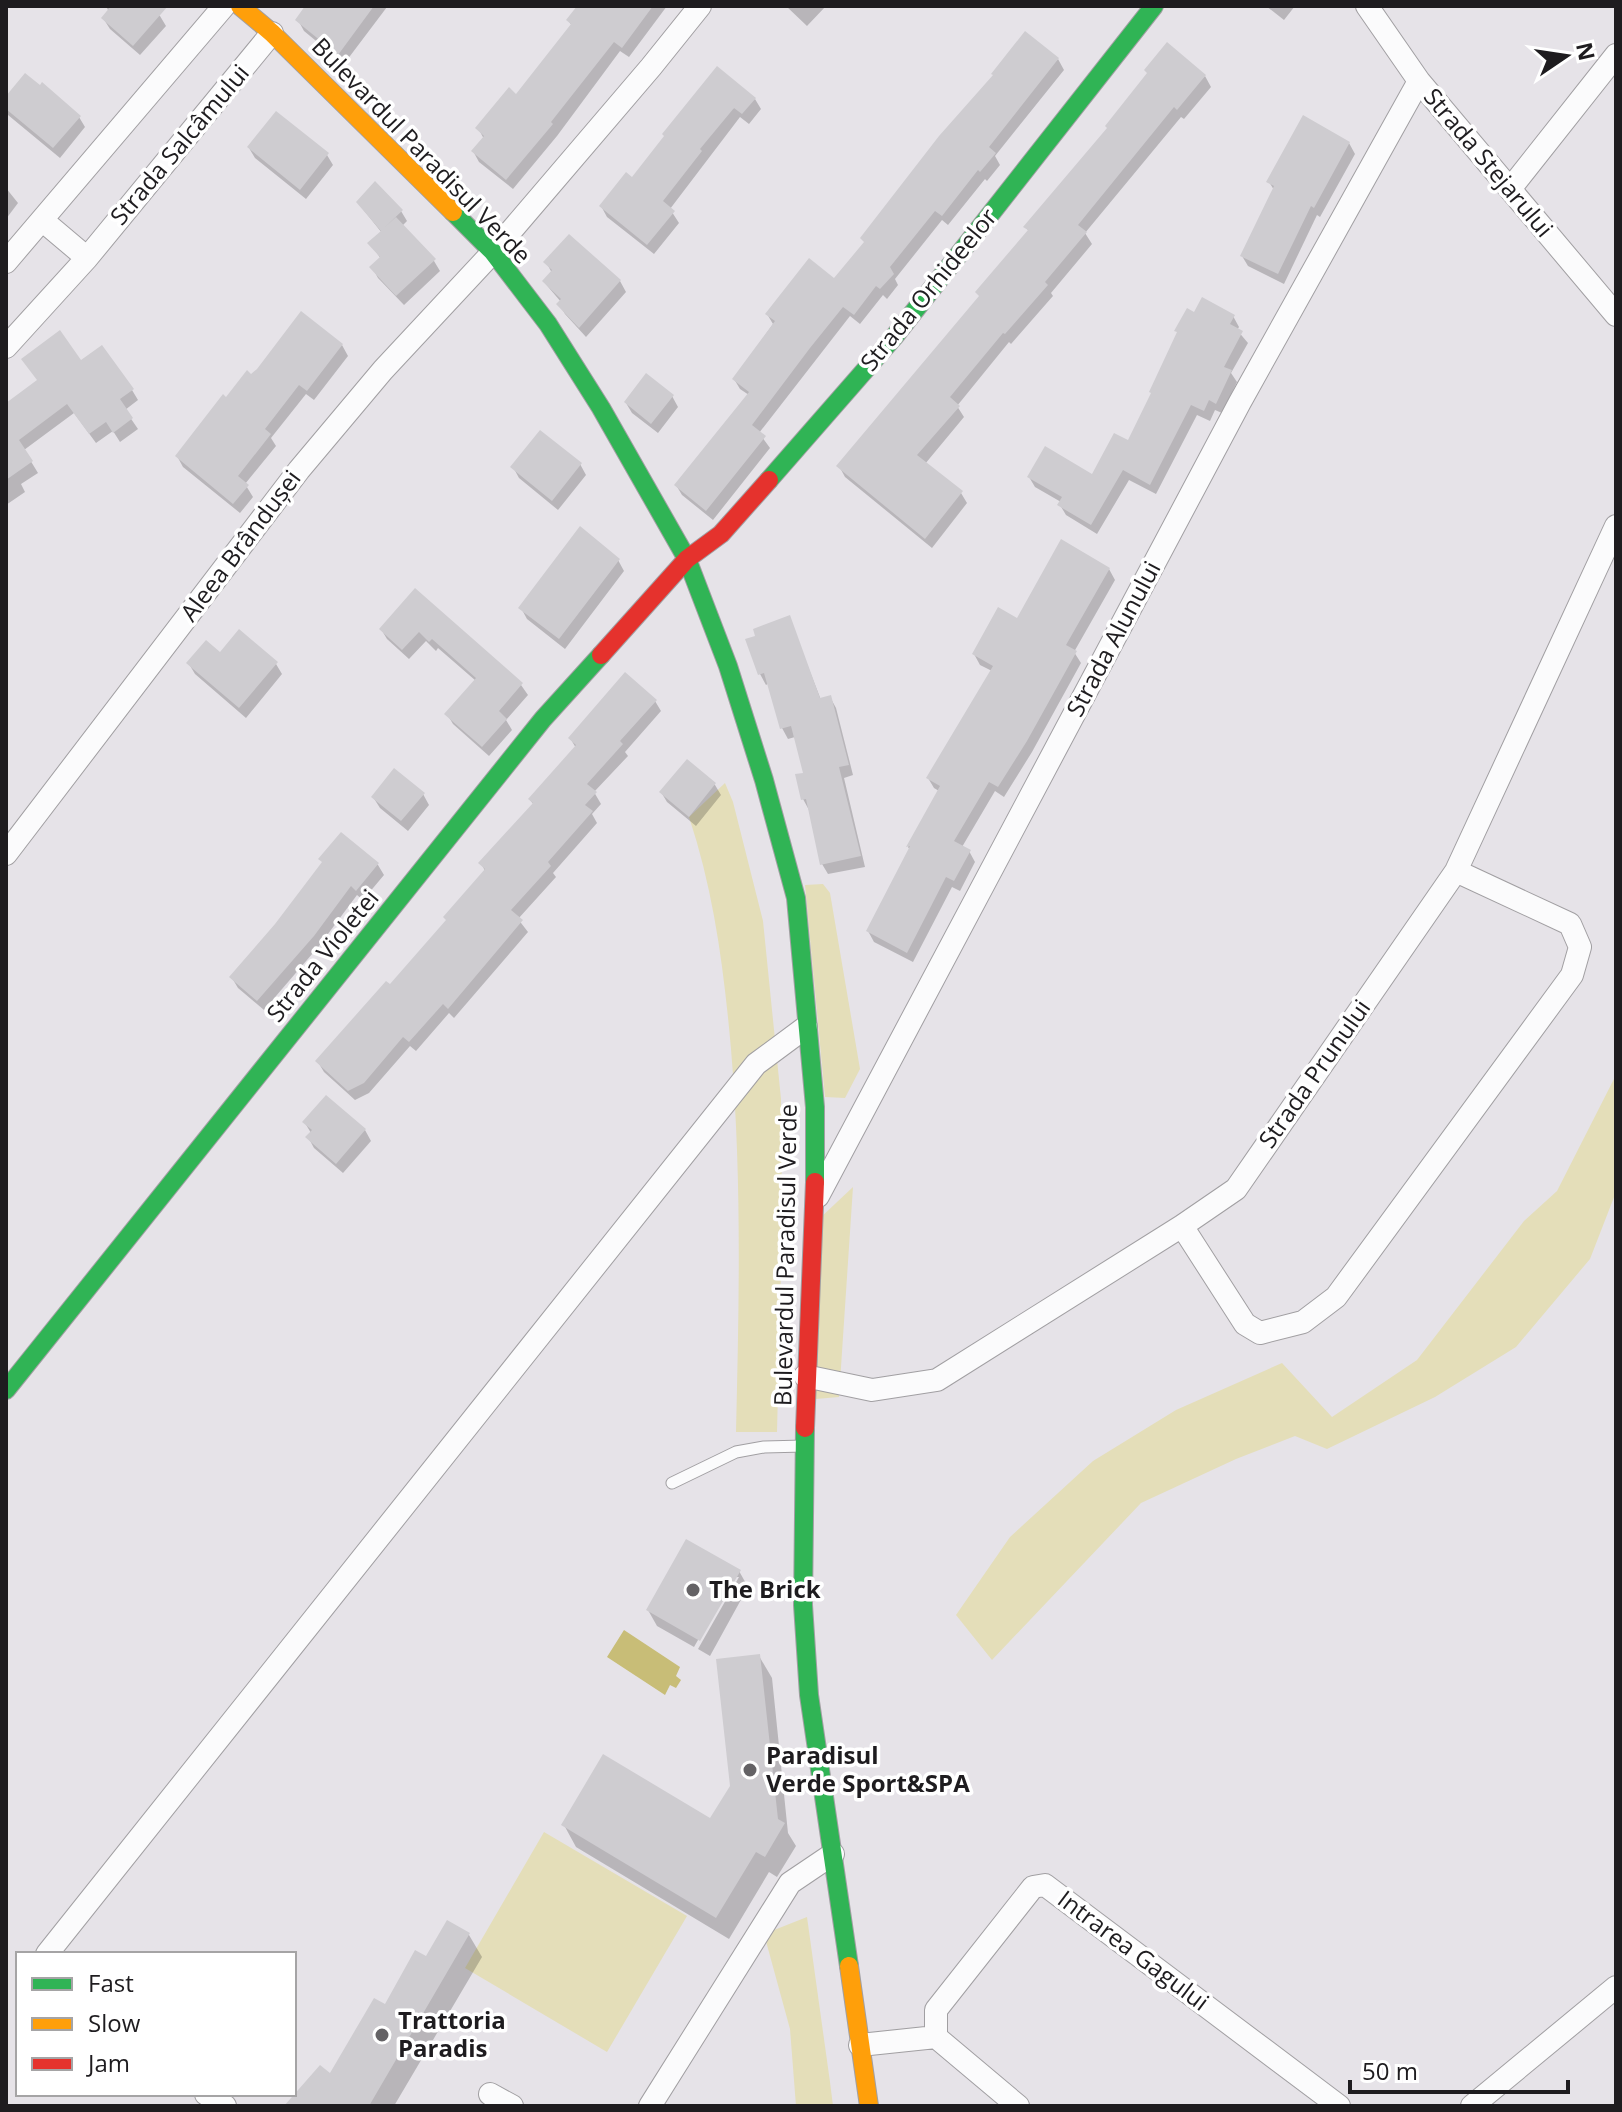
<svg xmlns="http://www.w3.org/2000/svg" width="1622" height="2112" font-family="'Open Sans',sans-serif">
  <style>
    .green { fill: #e4deb9 }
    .water { fill: #c8bd77 }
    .shadow { fill: #0003 }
    .building { fill: #ceccd0 }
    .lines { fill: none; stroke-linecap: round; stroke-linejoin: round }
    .lane-casing { stroke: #a19fa2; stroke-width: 13 }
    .street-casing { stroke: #a19fa2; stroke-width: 24 }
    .fast-casing { stroke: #a19fa2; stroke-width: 20 }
    .slow-casing { stroke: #a19fa2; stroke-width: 20 }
    .jam-casing { stroke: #a19fa2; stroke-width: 20 }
    .lane { stroke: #fbfbfc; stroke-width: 11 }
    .street { stroke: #fbfbfc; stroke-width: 22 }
    .fast { stroke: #30b455; stroke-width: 18 }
    .slow { stroke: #ff9f0a; stroke-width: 18 }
    .jam { stroke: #e5322d; stroke-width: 18 }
    .poi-dot { fill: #646265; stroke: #fff; stroke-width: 3 }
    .labels { text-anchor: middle; stroke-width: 7; stroke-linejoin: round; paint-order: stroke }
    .street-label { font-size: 24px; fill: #1e1c1f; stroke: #fff }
    .poi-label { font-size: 24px; font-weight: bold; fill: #1e1c1f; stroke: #fff; text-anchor: start }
  </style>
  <rect width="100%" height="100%" fill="#e6e3e8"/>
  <path class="green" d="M725,783L733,802L763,921L781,1099L782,1230L777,1432H736C739,1302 742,1179 731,1049C724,970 714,892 689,817Z
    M823,884L830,893L860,1069L845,1098L825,1097L805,885Z
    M1616,1075V1192L1590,1259L1516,1347L1435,1397L1327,1449L1295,1436L1236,1459L1141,1503L992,1660L956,1615L1010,1537L1093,1461L1176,1410L1282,1363L1332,1417L1417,1360L1524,1221L1557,1191Z
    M853,1187L839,1397L804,1400L819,1219Z
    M544,1832L687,1916L607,2052L465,1968Z
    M807,1917L830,2082L833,2106H796L790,2029L764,1934Z"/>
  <path class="water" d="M624,1630L680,1667L676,1676L681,1680L676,1688L670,1685L665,1695L607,1657Z"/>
  <path class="shadow" d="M106,6H149L160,16L166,26L140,55L110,29L103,18L109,12Z
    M308,6H386L387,7L344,64L304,31L298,20Z
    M579,6H667L629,57L620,51L557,136L513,189L479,162L473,151L484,139L478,128L517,96L572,26L568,20Z
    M786,6H826L807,26Z
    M1266,6H1295L1284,20Z
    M1058,59L1064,70L995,156L1000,165L987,181L985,179L948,225L942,220L895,279L898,285L887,299L883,295L860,324L850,316L759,433L770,448L713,520L682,495L676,485L749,395L740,389L734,379L773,324L767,314L835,281Z
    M1205,76L1211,87L1184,119L1181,117L1085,233L1092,244L1051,293L1053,296L1011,344L1009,342L957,406L964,417L925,464L961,493L967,503L932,548L845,477L839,466L980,298L1029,232L1026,227Z
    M755,99L761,109L749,124L740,117L670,209L679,223L654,254L607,217L601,206L633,179L666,137Z
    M6,100L79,117L85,127L60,158L8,115Z
    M1349,143L1355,154L1320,217L1317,215L1284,284L1248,266L1242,256L1274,190L1269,182Z
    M249,148L327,155L333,165L306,199L255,158Z
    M6,188L18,203L6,219Z
    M358,203L401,211L407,221L402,226L434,261L440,271L404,305L378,278L372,267L381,259L370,243L382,233Z
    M546,262L620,281L626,292L586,337L565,314L559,304L561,302L544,282L552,273Z
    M1195,315L1233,316L1239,327L1237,330L1248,343L1231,373L1237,382L1222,413L1215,410L1210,421L1197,415L1156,494L1129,480L1097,534L1066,515L1060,505L1061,502L1035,487L1029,477H1093L1129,443Z
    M342,345L348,356L314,400L306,394L271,438L276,446L245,484L253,497L240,513L183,467L177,456L251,377Z
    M81,362L132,390L138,400L125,410L138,429L120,442L113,431L96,443L74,413L24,450L38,473L21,484L25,492L6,505V419Z
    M672,396L678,407L658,433L632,413L626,403Z
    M580,464L586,475L558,510L519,478L513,467Z
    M618,560L624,571L565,649L527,619L521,608Z
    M1109,569L1115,580L1074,652L1081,663L1032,752L1004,797L995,791L962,847L969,851L975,862L960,891L952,887L913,962L874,942L868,931L910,850L908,847L939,791L934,788L928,778L992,671L980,665L974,654L1018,620Z
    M416,591L521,685L528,695L506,720L512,730L489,756L453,724L447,714L476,681L438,648L436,651L426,641L409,659L387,639L381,629Z
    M789,618L821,700L830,697L836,708L853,775L844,778L865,867L828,874L822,864L809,810L803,799L805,774L795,737L788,739L782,728L769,683L766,685L760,674Z
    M220,655L276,664L282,674L246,718L195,674L189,664Z
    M655,701L661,711L625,752L628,756L594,792L601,804L592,814L597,823L553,873L556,877L518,919L528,932L454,1018L449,1013L416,1051L410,1046L369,1093L355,1100L324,1072L318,1062L390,987L447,922L485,871L481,863L534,805L530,800L576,748L570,738Z
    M687,762L715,785L721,795L696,826L667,802L661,792Z
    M423,794L429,805L408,831L380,808L373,797Z
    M341,835L378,865L384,875L363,900L357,895L319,946L264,1010L238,988L232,978L277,925L323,863Z
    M326,1097L365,1130L371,1141L343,1173L314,1148L308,1137L311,1133L305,1123Z
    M739,1571L748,1587L710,1656L698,1649L739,1577H734L694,1647L657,1626L648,1610Z
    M759,1656L772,1678L788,1833L796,1846L777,1877L769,1872L729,1939L576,1847L564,1825L711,1821L732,1787Z
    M448,1922L469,1935L482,1957L394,2106H286L331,2076L427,1959Z"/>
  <path class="building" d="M111,6H168L133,46L101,18Z
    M305,6H374L338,55L295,20Z
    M577,6H653L622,48L614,42L551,122L553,124L506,180L471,151L484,136L475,128L509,87L516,94L571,24L566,20Z
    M1025,31L1059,58L989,147L996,153L980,172L978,170L942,216L935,211L890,267L894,274L880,289L876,286L854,315L843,307L810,348L752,425L766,436L706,511L674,485L749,392L732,379L775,321L765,314L809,258L834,278L864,242L860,238L939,136L993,75L991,74Z
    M1167,42L1206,75L1177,110L1174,107L1078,225L1087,232L1045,282L1048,285L1005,334L1003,333L950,397L960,406L917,455L963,491L925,539L836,466L979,296L975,292L1028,230L1023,227L1107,128L1105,126L1147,73L1144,70Z
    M717,66L756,98L742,114L734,108L700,149L702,151L663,201L675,211L647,245L599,206L626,172L632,177L664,136L662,134Z
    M25,73L40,85L42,82L81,116L53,148L6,109V96Z
    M276,111L329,153L300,190L247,147Z
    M1303,115L1350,142L1314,208L1311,206L1278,274L1240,256L1274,186L1266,182Z
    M375,181L403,210L384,228L396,217L436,259L396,296L369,267L380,257L367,243L381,231L356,202Z
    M569,234L621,280L579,328L556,304L561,299L542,281L552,270L543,262Z
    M1202,297L1235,315L1230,324L1243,331L1224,367L1232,370L1216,404L1209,400L1204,411L1191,405L1150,485L1123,470L1091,525L1057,505L1062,497L1027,477L1045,446L1092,474L1114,433L1128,440L1151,393L1149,392L1177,332L1174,331L1187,308L1194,312Z
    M301,311L343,344L307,391L299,385L265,429L271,434L238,476L249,485L233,504L175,456L223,394L226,397L247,370L251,374L257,369Z
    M60,330L81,360L102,345L134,389L120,399L133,418L113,433L106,422L89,434L67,404L19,440L33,461L6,480V403L37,380L21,359Z
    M646,373L674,395L651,424L624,402Z
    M540,430L582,463L552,501L510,467Z
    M580,526L620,559L559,639L518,608Z
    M1061,539L1110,568L1066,645L1077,651L1027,741L998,787L989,782L954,841L971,850L954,881L946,877L907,953L866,931L910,846L906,847L940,786L926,778L993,666L972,654L998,607L1017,618Z
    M415,588L523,683L499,711L507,719L482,747L444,714L476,678L432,639L429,642L419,632L402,650L379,629Z
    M790,615L820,698L831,695L849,765L839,767L861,856L820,865L806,799L801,800L795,774L803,773L791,726L780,729L764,673L758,675L745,639L755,636L753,629Z
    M239,629L278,662L239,708L186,663L206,640L220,652Z
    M625,672L657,700L620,741L623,744L587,784L597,792L585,805L593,811L548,862L551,866L511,910L523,920L448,1009L443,1004L409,1042L403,1037L364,1083L348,1091L315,1061L386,981L390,984L446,920L443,917L485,869L478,863L533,803L528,799L576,745L568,738Z
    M687,759L716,783L689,817L659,792Z
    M394,768L425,793L401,821L371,797Z
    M341,832L379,863L356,891L351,886L314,936L257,1001L229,977L275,924L322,862L318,859Z
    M326,1095L366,1129L336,1164L305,1137L312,1130L302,1122Z
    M686,1539L741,1570L700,1641L646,1610Z
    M760,1654L778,1819L785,1823L765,1857L756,1852L716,1918L561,1825L603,1754L710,1818L730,1786L716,1659Z
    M447,1920L470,1933L369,2106H284L320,2065L330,2073L374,1998L385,2004L415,1950L426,1956Z"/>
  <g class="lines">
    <defs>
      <path id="lane" d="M672,1483L736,1452L764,1447L804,1446"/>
      <path id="street" d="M1367,6L1419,81L1616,315
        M1510,189L1616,55
        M42,220L87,258
        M6,262L224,6
        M6,347L87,258L272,33
        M6,854L299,470L383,370L493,252L651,67L700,6
        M818,1196L1240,402L1419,81
        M1182,1226L1245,1324L1260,1333L1303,1322L1336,1297L1572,975L1580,947L1570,924L1456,871
        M805,1376L872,1390L937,1380L1182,1226L1236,1189L1456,871L1616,526
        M47,1954L756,1064L806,1027
        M936,2037V2010L1033,1887L1045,1885L1339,2106
        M936,2037L1018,2106
        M860,2045L936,2037
        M206,2094L225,2106
        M490,2094L512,2106
        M650,2106L790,1883L833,1854
        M1472,2106L1616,1987"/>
      <path id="fast" d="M453,212L493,252L548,324L601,408L687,559L728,666L764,780L796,898L815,1107V1182
        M769,480L894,337L1154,6
        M6,1390L543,719L601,655
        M805,1428L803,1605L809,1695L849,1966"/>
      <path id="slow" d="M240,6L272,33L453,212
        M849,1966L869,2106"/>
      <path id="jam" d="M601,655L687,559L721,534L769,480
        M805,1428L815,1182"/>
    </defs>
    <use href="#lane" class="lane-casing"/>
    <use href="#street" class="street-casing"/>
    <use href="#fast" class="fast-casing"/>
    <use href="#slow" class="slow-casing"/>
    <use href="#jam" class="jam-casing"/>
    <use href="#lane" class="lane"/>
    <use href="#street" class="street"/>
    <use href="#fast" class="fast"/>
    <use href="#slow" class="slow"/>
    <use href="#jam" class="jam"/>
  </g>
  <g class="poi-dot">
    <circle cx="693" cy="1590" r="8"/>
    <circle cx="750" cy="1770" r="8"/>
    <circle cx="382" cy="2035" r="8"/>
  </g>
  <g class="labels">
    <g class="street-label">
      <text transform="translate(180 145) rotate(-50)" y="8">Strada Salcâmului</text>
      <text transform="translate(421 151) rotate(46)" y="8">Bulevardul Paradisul Verde</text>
      <text transform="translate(1488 163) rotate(50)" y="8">Strada Stejarului</text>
      <text transform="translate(929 290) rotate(-51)" y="8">Strada Orhideelor</text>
      <text transform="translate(241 546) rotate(-53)" y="8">Aleea Brândușei</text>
      <text transform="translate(1114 639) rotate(-62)" y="8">Strada Alunului</text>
      <text transform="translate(323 956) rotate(-51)" y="8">Strada Violetei</text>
      <text transform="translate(1315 1074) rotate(-55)" y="8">Strada Prunului</text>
      <text transform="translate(786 1255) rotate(-89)" y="8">Bulevardul Paradisul Verde</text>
      <text transform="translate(1133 1951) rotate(37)" y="8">Intrarea Gagului</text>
    </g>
    <g class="poi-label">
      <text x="709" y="1598">The Brick</text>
      <text x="766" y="1764">Paradisul<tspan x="766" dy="28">Verde Sport&amp;SPA</tspan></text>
      <text x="398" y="2029">Trattoria<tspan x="398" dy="28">Paradis</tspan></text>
    </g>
  </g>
  <rect width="1622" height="2112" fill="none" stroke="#1e1c1f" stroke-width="16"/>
  <rect x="16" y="1952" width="280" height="144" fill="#ffffff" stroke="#a5a4a5" stroke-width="2"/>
  <rect x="32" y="1978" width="40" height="12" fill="#30b455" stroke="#a5a4a5" stroke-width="2"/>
  <text x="88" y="1992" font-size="24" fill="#1e1c1f">Fast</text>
  <rect x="32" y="2018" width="40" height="12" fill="#ff9f0a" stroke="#a5a4a5" stroke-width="2"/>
  <text x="88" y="2032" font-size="24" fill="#1e1c1f">Slow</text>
  <rect x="32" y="2058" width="40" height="12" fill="#e5322d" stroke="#a5a4a5" stroke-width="2"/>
  <text x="88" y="2072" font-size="24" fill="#1e1c1f">Jam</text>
  <g transform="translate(1566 56) rotate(77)" stroke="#ffffff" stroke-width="6" paint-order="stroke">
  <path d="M0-6L14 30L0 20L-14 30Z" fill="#1e1c1f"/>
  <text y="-12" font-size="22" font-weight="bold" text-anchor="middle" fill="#1e1c1f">N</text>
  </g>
  <path d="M1350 2080v12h218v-12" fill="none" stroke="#1e1c1f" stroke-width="4"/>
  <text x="1362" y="2080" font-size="24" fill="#1e1c1f" stroke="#ffffff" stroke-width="6" paint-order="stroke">50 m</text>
</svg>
